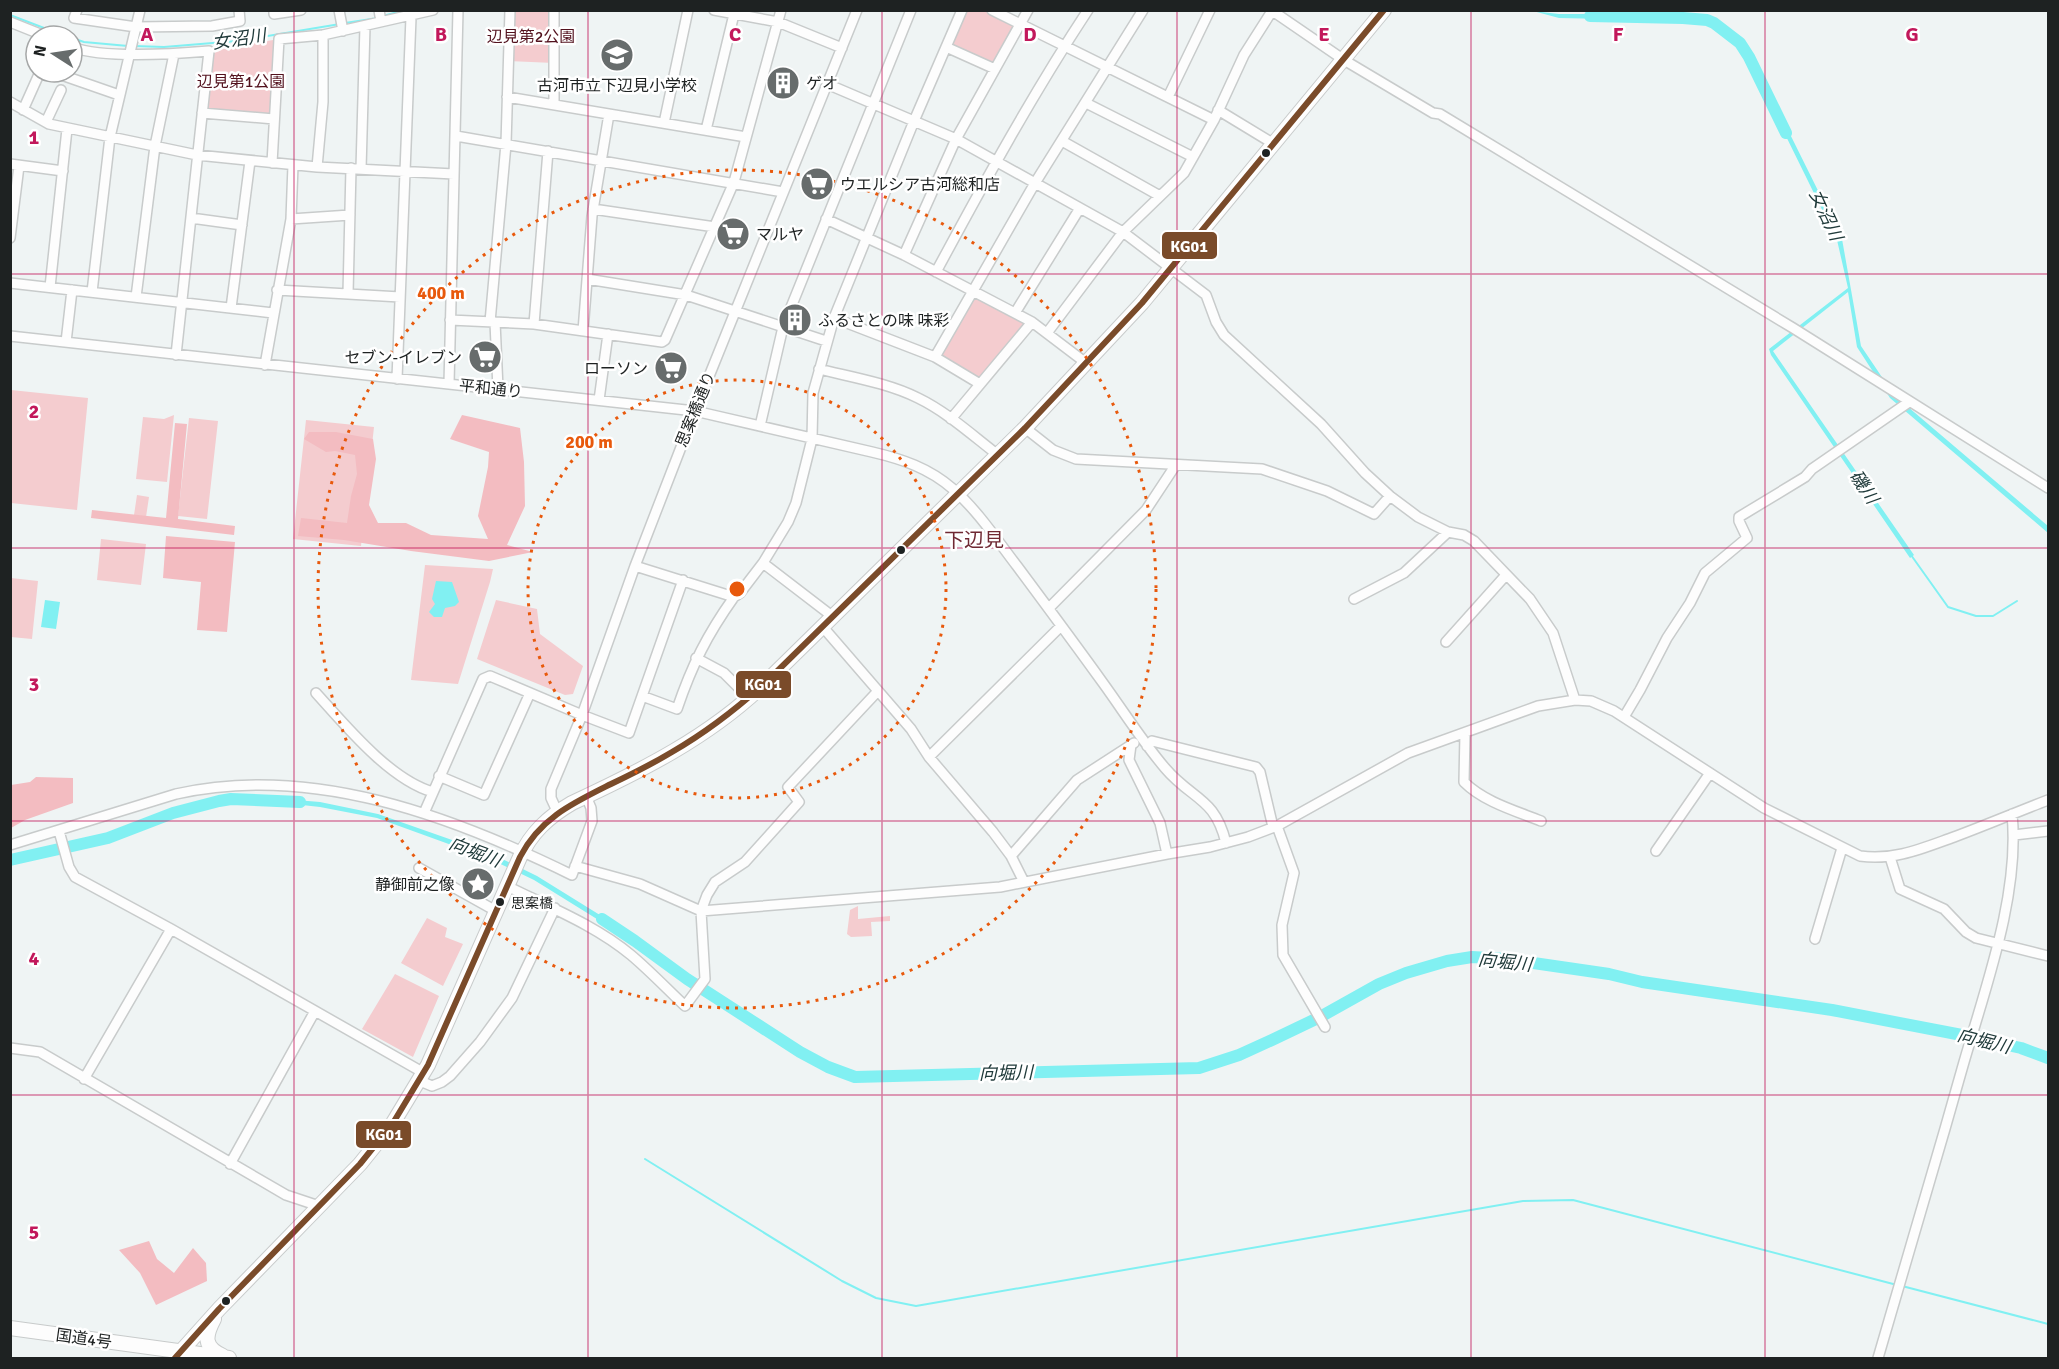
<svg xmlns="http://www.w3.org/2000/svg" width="2059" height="1369" font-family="Signika,'Noto Sans JP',sans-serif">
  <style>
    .green { fill: #f4cccf }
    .forest { fill: #f3bcc1 }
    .water { fill: #81f0f2 }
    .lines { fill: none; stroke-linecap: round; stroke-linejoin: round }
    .stream { stroke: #81f0f2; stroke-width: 2 }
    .river { stroke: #81f0f2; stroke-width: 12 }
    .minor-casing { stroke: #c8cbcb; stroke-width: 12 }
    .highway-casing { stroke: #c8cbcb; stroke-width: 16 }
    .minor { stroke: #fdfdfd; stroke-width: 9 }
    .highway { stroke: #fdfdfd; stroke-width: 14 }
    .bus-1-casing { stroke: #fff; stroke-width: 10 }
    .bus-1 { stroke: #7a4b2a; stroke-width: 6 }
    .grid { fill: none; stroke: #c2185b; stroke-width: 1.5; stroke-opacity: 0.55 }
    .ring { fill: none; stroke: #e8590c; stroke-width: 3; stroke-dasharray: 3 6 }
    .bus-dot { fill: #1e2222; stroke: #fff; stroke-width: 2 }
    .labels { text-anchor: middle; stroke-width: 5; stroke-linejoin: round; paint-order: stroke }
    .bus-label { font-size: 14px; fill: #1e2222; stroke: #fff; text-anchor: start }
    .park-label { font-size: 16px; fill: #52111d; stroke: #fff }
    .poi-label { font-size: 16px; fill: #1e2222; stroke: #fff; text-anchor: start }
    .street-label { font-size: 16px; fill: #1e2222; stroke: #fff }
    .water-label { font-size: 18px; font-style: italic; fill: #213b3b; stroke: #fff }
    .quarter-label { font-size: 20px; fill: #6f2933; stroke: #fff }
    .grid-label { font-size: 20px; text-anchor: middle; font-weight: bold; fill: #c2185b; stroke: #fff; stroke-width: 5; stroke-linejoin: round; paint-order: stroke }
    .centre { fill: #e8590c; stroke: #fff; stroke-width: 3 }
    .ring-label { font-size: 18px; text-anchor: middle; font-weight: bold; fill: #e8590c; stroke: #fff; stroke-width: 5; stroke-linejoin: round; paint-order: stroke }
    .line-badge { stroke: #fff; stroke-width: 2 }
    .badge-label { font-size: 16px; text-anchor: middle; font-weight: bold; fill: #fff }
  </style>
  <rect width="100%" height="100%" fill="#eff4f4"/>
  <path class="green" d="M510,11H554V63L508,61Z
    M962,11H992L1020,24L995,69L946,47Z
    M279,39L274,119L202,113L209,51Z
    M972,291L1032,322L980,384L935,357Z
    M11,390L88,398L77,510L11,503Z
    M174,415L167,482L136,479L143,417L164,419Z
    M189,418L218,421L207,519L178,516Z
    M306,420L374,427L361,546L293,539Z
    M137,495L149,497L146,517L134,515Z
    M101,539L146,544L141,585L97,580Z
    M425,565L493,569L490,582L458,684L411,680Z
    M11,578L38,581L32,639L11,637Z
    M496,600L537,609L540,634L583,666L573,694L565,695L477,659Z
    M858,906V919L890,916V921L871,922L872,936L851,937L847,934L850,910Z
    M427,918L447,928L445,937L463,944L443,986L401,963Z
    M395,974L439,996L413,1057L362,1029Z"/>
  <path class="forest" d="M462,415L520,428L524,462L525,506L507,545L533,552L489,561L411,551L344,540L298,536L301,518L347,523L351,496L357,474L355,455L335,451L326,452L304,439L309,432H336L373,439L376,459L369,505L378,523H406L431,535L488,539L478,516L488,467L489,452L450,439Z
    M175,423L187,424L178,519L235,526L234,535L91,518L92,510L166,518Z
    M166,536L235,542L227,632L197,630L201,582L163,578Z
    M36,777L73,778V803L25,820L11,828V785L30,782Z
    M149,1241L157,1259L174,1273L193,1248L206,1263L207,1281L156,1305L140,1273L119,1250Z"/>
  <path class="water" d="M1533,11L1559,14H1606V19L1559,18Z
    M1782,118L1842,239L1861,346L1894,395L2048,526V533L1890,398L1857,347L1848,292L1773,351L1914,555L1910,558L1771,355L1769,349L1848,288L1837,240L1778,120Z
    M436,581L452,582L459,602L455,606L445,608L442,617H434L429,612L435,604L432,599Z
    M45,600L60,602L56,629L41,627Z
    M284,799L320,802L378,814L492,854L537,876L616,925L613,929L534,880L490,859L377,818L320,807L284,803Z"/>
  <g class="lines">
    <path class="stream" d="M10,15L65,36
      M383,16L405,10
      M345,23L378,18
      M72,38L84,42L128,46
      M134,46L164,47L237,41L340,24
      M1911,555L1948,607L1976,616H1993L2017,601
      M645,1159L842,1281L876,1298L916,1306L1523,1201L1573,1200L1897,1285
      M1902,1286L2048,1324"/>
    <path class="river" d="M1590,16L1683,18L1707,20L1714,23L1740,43L1749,57L1786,133
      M10,860L108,838L173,813L219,801L231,799L300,802
      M602,919L635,941L687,979L800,1052L828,1067L855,1077L1199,1068L1239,1055L1272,1040L1320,1017L1379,984L1406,973L1447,961L1472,957L1506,959L1609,974L1642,982L1832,1010L1967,1036L2021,1048L2048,1058"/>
    <defs>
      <path id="minor" d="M77,10L74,18L136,27L212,26L240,21L239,10
        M274,10V14L301,10
        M339,10L343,31
        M379,10L380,16
        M714,10L778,22L842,48
        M992,10L1214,120
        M1271,10L1344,60L1433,113L1440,114L1793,328L2048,488
        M10,22L45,36
        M72,47C104,59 174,54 209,51L176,355
        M946,47L995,69
        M53,72L119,95
        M827,84L956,139L1123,232L1206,295L1216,322L1224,335L1321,424L1365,473L1390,496L1418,517L1448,532L1464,535L1474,541L1530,599L1553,633L1575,700
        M507,97L746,137
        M1168,97L1210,10
        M10,102L49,124L197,155L317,167L454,174
        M1086,103L1193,157
        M554,104V10
        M23,110L40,72
        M1218,110L1274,144
        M202,113L274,119
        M46,122L61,90
        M664,123L688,10
        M706,130L735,10
        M456,136L783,192
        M1062,141L1160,196
        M272,163L279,39L323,35L433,10
        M10,164L63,171
        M317,167L323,102V35
        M351,168L348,294L400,297
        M361,169L365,26
        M593,209L715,227
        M191,218L242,225
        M291,219L350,215
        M826,219L904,255L1032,322L1086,363
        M10,238L19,166
        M904,255L956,139L1028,10
        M936,272C984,183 1032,95 1088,10
        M587,279L686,295L826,341
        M10,283L273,313
        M50,287L67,129
        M277,290L348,294
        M92,292L110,137L140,10
        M136,297L155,146L174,54
        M231,308L250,161
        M1015,313L1080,208
        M834,318L935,357L980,384
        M450,320L534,324L662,342L665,340L734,182L781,10
        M490,322L506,144L510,10
        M495,322L498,389
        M534,324L548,151
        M583,331L592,216L609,114
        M1047,333L1123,232L1184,173L1214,120L1244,55L1272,11
        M10,336L695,411L872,452C902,459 929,468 953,489C978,511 997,540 1017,566C1046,605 1075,644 1103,683C1124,712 1142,741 1165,768C1192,800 1215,797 1226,843
        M66,342L72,290
        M935,357L1035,183L1143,10
        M265,365L291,219L293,165
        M819,369C851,377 888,383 918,398C947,412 972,435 998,455
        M397,379L411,17
        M449,384L458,10
        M599,400L608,334
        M951,419L1032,322
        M760,426L783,327L911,10
        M1025,428L1053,450L1076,459L1262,469L1327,491L1374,514L1390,496
        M763,563L832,616
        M635,566L734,597
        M1354,599L1404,573L1448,532
        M1049,608L1146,510L1175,466
        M822,626L911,729L929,757L993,832L1011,856L1024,882
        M1446,642L1506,575
        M696,658L724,673L749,698
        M316,693C345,725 390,780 433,792
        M642,696L677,709C692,665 707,635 734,597L740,593L763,563L788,522L796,503L812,439L813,393L834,318L914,121L962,10
        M1624,717L1640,690L1667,638L1690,603L1705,573L1747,538L1739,521V517L1805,477L1812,469L1909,402
        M1465,733L1464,782C1484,802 1516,811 1541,821
        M1134,743L1131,745L1129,760L1160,823L1167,854
        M1147,746L1152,741L1256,767L1260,772L1273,827
        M929,757L1061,626
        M439,776L484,795L530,693
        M557,811L551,798V789L582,715L635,566L695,411L857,10
        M424,813L483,679L490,676L582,715L629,733L683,580
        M1277,826L1294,873L1282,925L1283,955L1325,1027
        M59,831L69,867L75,877L171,929L424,1073
        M2014,835L2048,831
        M10,845L176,794C311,763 452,816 572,875L592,821L591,808L586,796
        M1656,851L1710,773
        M1011,856L1077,780L1131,745
        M1890,857L1900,889L1944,909L1966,932L1976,938L2048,956
        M575,866L640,884L701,911L1000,887L1167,854L1210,847L1248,837L1277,826L1408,753L1538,706L1575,700L1591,701L1614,711L1764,808L1860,856C1894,861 1923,848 1954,837C1986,825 2017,812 2048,800
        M419,868L496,911
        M507,886C549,907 595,925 631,955C650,971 667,989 685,1006L705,979L701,911L707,895L715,882L745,862L799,802L788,787L877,692
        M1815,939L1842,848
        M10,1048L40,1052L286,1195L319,1206
        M84,1079L171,929
        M420,1081L432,1086L442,1082L450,1076L480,1042L512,998L555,908
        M230,1164L315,1011
        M1878,1358C1907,1260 1936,1161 1964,1062C1986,986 2020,893 2012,814"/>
      <path id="highway" d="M214,1319C205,1336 203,1347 223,1356
        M10,1328L229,1358
        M175,1358L219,1309L360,1164L393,1123L428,1065L520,857C531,833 548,817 572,803C641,771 709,737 764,684L1025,428L1142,303L1384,10"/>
    </defs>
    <use href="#minor" class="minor-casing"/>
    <use href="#highway" class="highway-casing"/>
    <use href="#minor" class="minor"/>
    <use href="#highway" class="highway"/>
    <defs>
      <path id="bus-1" d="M175,1358L219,1309L360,1164L393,1123L428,1065L520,857C540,818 573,803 611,784C632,774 652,764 672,752C705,733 735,710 764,684L1025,428L1142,303L1384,10"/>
    </defs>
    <use href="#bus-1" class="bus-1-casing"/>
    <use href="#bus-1" class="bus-1"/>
  </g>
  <path class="grid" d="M294,10V1358M588,10V1358M882,10V1358M1177,10V1358M1471,10V1358M1765,10V1358M10,274H2048M10,548H2048M10,821H2048M10,1095H2048"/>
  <g class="ring">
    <circle cx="737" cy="589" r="209"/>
    <circle cx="737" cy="589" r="419"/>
  </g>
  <defs>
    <symbol id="school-disc" viewBox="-11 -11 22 22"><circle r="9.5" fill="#676c6c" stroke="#fff"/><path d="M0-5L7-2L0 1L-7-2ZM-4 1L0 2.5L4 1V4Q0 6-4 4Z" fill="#fff"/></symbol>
    <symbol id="building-disc" viewBox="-11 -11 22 22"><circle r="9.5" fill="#676c6c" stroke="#fff"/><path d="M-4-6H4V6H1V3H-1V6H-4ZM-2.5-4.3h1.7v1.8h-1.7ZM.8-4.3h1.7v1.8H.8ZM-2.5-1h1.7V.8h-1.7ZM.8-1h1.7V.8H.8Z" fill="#fff"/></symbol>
    <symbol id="supermarket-disc" viewBox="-11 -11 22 22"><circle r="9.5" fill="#676c6c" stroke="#fff"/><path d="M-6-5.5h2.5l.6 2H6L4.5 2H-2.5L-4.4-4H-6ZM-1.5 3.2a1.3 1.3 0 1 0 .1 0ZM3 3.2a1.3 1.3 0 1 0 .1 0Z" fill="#fff"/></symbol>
    <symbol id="sight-disc" viewBox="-11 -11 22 22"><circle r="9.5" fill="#676c6c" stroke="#fff"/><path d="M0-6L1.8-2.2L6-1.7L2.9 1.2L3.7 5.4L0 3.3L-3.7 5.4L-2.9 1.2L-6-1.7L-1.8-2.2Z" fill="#fff"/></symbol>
  </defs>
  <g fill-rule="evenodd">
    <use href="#school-disc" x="598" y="36" width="38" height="38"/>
    <use href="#building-disc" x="764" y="64" width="38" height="38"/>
    <use href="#supermarket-disc" x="798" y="165" width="38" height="38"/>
    <use href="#supermarket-disc" x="714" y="215" width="38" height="38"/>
    <use href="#building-disc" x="776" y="301" width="38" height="38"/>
    <use href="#supermarket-disc" x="466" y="338" width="38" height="38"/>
    <use href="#supermarket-disc" x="652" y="349" width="38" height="38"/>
    <use href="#sight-disc" x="459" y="865" width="38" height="38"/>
  </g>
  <g class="bus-dot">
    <circle cx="1266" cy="153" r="5"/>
    <circle cx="901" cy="550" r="5"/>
    <circle cx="500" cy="902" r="5"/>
    <circle cx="226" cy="1301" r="5"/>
  </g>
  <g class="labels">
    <g class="bus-label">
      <text x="511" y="908">思案橋</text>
    </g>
    <g class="park-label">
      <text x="531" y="42">辺見第2公園</text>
      <text x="241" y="87">辺見第1公園</text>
    </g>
    <g class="poi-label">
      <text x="806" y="89">ゲオ</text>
      <text x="617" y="91" text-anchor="middle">古河市立下辺見小学校</text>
      <text x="840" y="190">ウエルシア古河総和店</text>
      <text x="756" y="240">マルヤ</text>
      <text x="818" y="326">ふるさとの味 味彩</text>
      <text x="462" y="363" text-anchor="end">セブン-イレブン</text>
      <text x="648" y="374" text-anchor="end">ローソン</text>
      <text x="455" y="890" text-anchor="end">静御前之像</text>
    </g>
    <g class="street-label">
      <text transform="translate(491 388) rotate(6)" y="6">平和通り</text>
      <text transform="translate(695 409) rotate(-68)" y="6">思案橋通り</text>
      <text transform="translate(84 1338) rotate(8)" y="6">国道4号</text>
    </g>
    <g class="water-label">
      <text transform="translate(239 39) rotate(-8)" y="6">女沼川</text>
      <text transform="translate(1826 215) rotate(65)" y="6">女沼川</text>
      <text transform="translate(1864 487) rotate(56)" y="6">磯川</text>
      <text transform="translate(475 852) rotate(21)" y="6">向堀川</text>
      <text transform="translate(1505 962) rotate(6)" y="6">向堀川</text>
      <text transform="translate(1984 1041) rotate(14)" y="6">向堀川</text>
      <text transform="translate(1006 1073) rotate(-1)" y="6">向堀川</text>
    </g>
    <g class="quarter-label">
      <text x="974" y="547">下辺見</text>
    </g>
  </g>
  <g class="grid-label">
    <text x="147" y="41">A</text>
    <text x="441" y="41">B</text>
    <text x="735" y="41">C</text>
    <text x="1030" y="41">D</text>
    <text x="1324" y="41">E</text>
    <text x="1618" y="41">F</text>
    <text x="1912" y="41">G</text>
    <text x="34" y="144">1</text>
    <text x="34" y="418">2</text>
    <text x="34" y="691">3</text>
    <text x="34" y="965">4</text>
    <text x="34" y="1239">5</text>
  </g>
  <circle cx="737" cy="589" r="9" class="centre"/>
  <g class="ring-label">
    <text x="441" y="299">400 m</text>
    <text x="589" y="448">200 m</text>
  </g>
  <g class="line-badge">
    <rect x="1161" y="231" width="57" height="29" rx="6" fill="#7a4b2a"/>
    <rect x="735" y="670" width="57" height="29" rx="6" fill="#7a4b2a"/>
    <rect x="355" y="1120" width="57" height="29" rx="6" fill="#7a4b2a"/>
  </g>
  <g class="badge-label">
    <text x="1189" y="252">KG01</text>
    <text x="763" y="690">KG01</text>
    <text x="384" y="1140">KG01</text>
  </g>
  <rect width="2059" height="1369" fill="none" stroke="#1e2222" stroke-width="24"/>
  <g transform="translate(54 54) rotate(282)"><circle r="28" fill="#ffffff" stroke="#a5a7a7" stroke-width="1.5"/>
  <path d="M0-4.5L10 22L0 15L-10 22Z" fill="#676c6c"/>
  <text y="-9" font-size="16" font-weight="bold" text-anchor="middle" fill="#1e2222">N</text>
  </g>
</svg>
